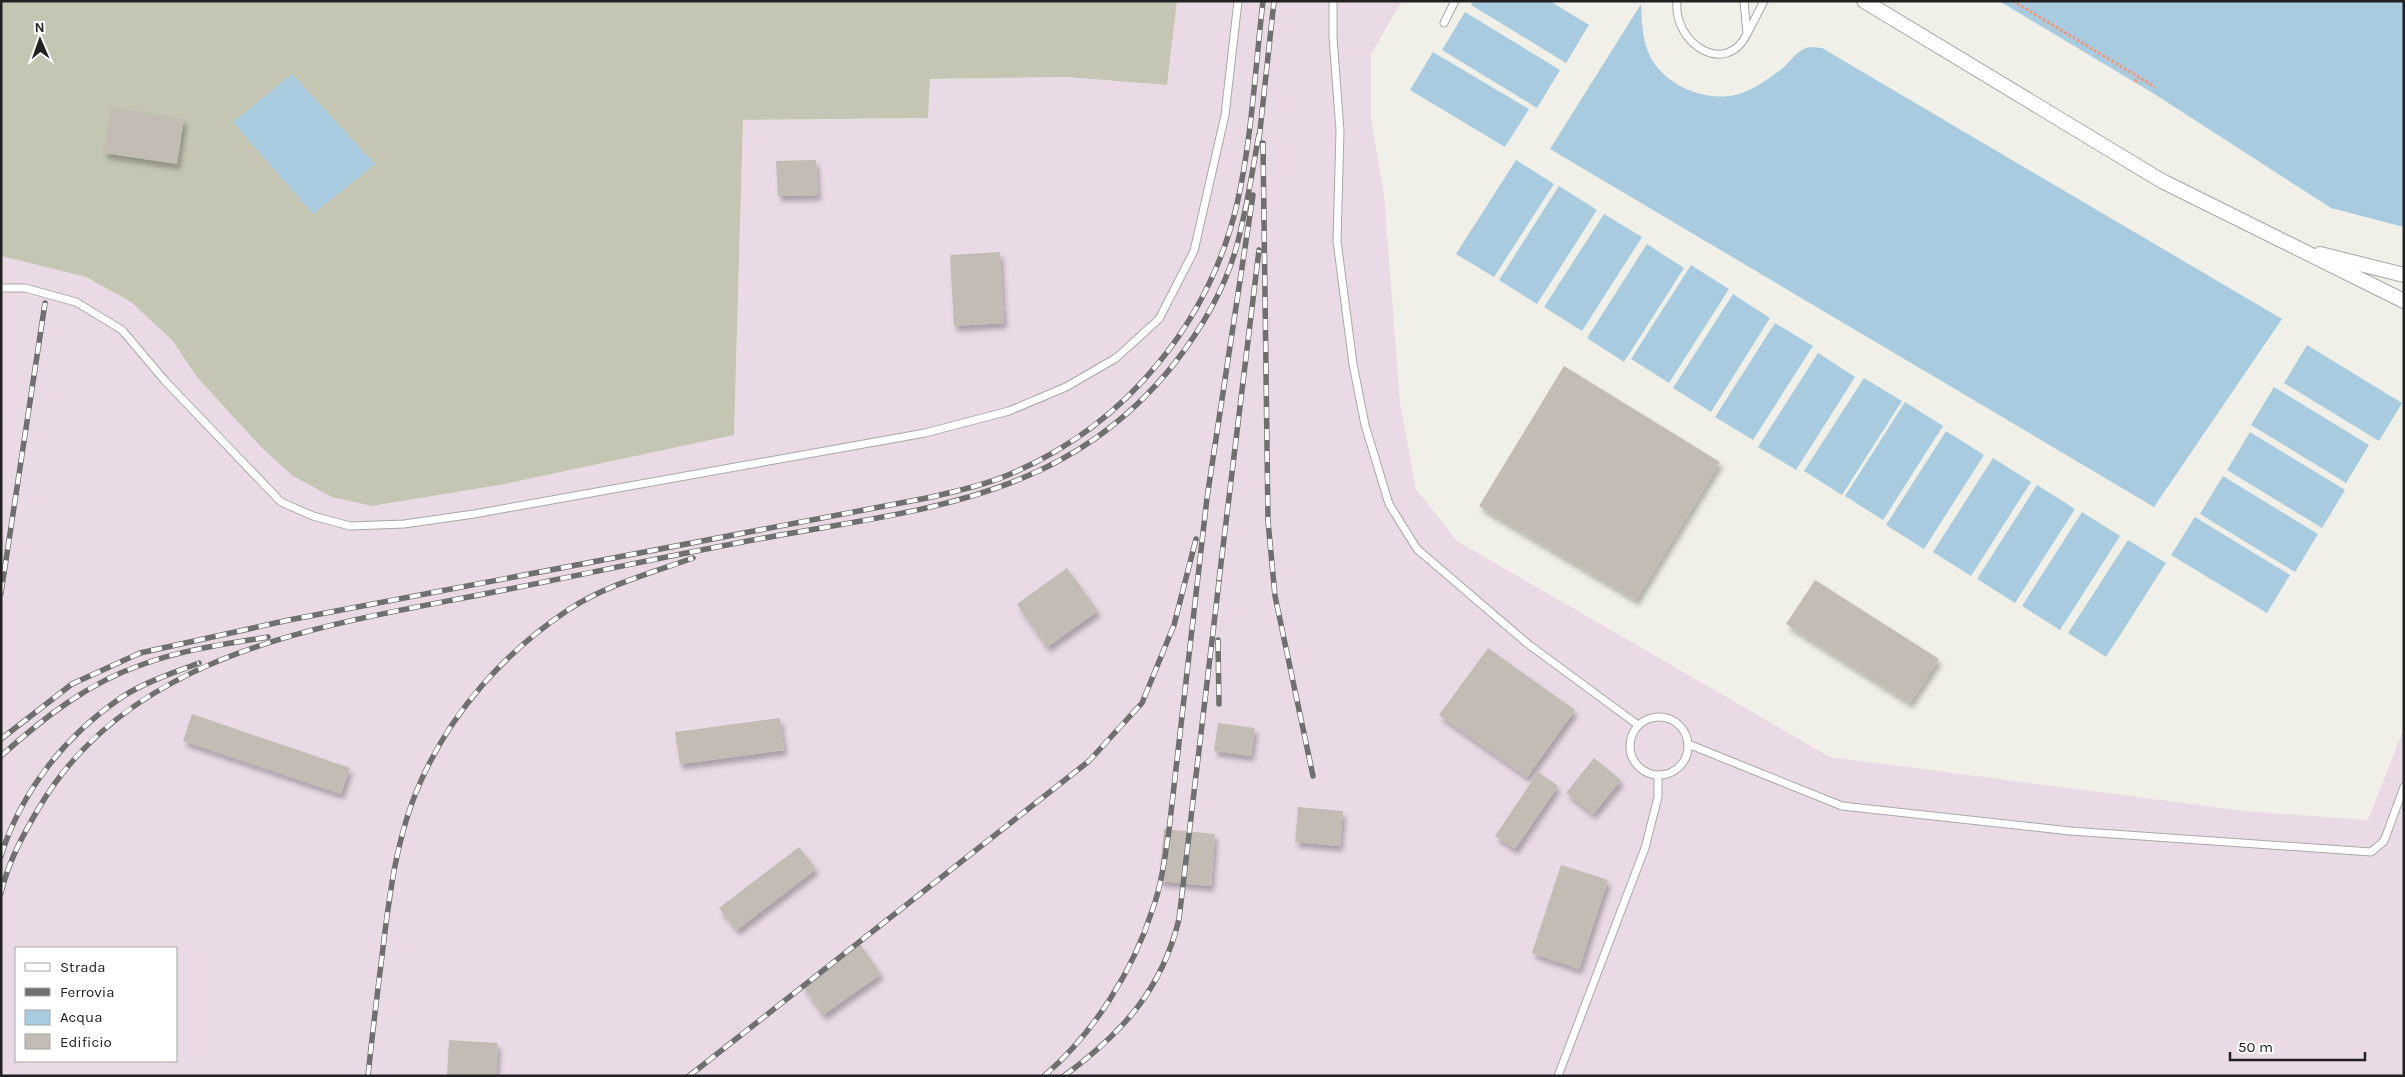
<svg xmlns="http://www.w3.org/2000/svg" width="2405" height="1077" font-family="Karla,sans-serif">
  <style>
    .industrial { fill: #eadae5; fill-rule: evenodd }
    .construction { fill: #c4c6b3 }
    .water { fill: #a8cbdf }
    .building { fill: #c2bcb4; filter: url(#shadow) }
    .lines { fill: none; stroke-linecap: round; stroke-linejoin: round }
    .lane-casing { stroke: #a8a8a8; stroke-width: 9 }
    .street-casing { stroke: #a8a8a8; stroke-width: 16 }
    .path { stroke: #fb916f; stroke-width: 3; stroke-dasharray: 2.5 2.5; stroke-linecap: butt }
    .lane { stroke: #fff; stroke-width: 7 }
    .street { stroke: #fff; stroke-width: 14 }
    .rail-casing { stroke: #6f6f6f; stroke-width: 5.5 }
    .rail { stroke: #fff; stroke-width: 4; stroke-dasharray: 11; stroke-linecap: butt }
  </style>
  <defs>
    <filter id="shadow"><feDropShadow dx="3" dy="5.5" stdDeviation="2.5" flood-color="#0004"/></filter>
  </defs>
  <rect width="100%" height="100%" fill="#f1f0e8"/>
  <path class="industrial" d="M1177,1H1402L1371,54V119L1384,194L1400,403L1416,489L1457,541L1830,757L2245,811L2368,820L2404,728V1076H1V256L86,277L131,302L172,340L197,377L333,497L372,506L505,484L734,435L743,120L928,118L930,79L1066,77L1167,85ZM16,948H176V1061H16Z"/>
  <path class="construction" d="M1,1H1177L1167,85L1066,77L930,79L928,118L743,120L734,435L505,484L372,506L332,497L293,476L262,448L197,377L172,340L131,302L86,277L1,256Z"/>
  <path class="water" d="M1473,1H1550L1589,25L1566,63L1471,5Z
    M1999,1H2404V227L2331,208L2156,95Z
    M1641,4C1642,22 1642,40 1650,56C1666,89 1716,107 1749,90C1761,84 1773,76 1784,67C1792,59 1799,48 1811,47C1814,47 1819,48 1822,48L2282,319L2154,507L1550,149Z
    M1465,12L1560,70L1537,108L1442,50Z
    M1433,52L1529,109L1505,147L1410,90Z
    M292,74L375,164L313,214L233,122Z
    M1516,160L1554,184L1494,277L1456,254Z
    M1559,186L1597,210L1537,304L1499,280Z
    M1604,214L1642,237L1582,331L1544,307Z
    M1647,244L1684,268L1624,362L1587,338Z
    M1691,265L1729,289L1669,383L1631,359Z
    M1733,294L1770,318L1711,412L1673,388Z
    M1775,323L1813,346L1753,440L1715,417Z
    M2307,345L2402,403L2379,441L2284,383Z
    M1818,353L1855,377L1796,470L1758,447Z
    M1864,378L1902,401L1842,495L1804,471Z
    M2274,387L2369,445L2346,483L2251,425Z
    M1905,402L1943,426L1883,520L1845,496Z
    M1946,431L1984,455L1924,549L1886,525Z
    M2250,432L2345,490L2322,528L2227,470Z
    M1993,458L2031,482L1971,576L1933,552Z
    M2223,476L2318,534L2295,572L2200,514Z
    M2037,485L2075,509L2015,603L1977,579Z
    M2082,512L2120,536L2060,630L2022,606Z
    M2195,517L2290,575L2267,613L2171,555Z
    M2128,540L2166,563L2106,657L2068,633Z"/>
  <path class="building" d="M111,107L184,119L177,164L104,153Z
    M816,160L818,195L778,196L776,161Z
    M1000,252L1004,323L954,326L950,255Z
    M1564,366L1720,462L1636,600L1479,506Z
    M1067,568L1098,611L1047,647L1017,604Z
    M1815,580L1939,659L1910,703L1786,624Z
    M1488,648L1575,710L1527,777L1439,715Z
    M192,714L350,768L341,794L183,741Z
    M780,718L784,750L680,764L675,732Z
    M1218,723L1255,728L1251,756L1214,751Z
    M1594,758L1621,780L1593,814L1566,793Z
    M1538,772L1558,786L1515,849L1495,836Z
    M1298,807L1343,811L1340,846L1295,842Z
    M1164,829L1215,834L1211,886L1159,881Z
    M799,847L816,869L737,930L719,908Z
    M1561,865L1608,880L1579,969L1532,953Z
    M860,944L881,974L823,1015L802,985Z
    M449,1040L498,1043L496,1076H447Z"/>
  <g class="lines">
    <defs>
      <path id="lane" d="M1333,1V37L1340,131L1337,241L1353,364L1365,425L1389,504L1417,549L1528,644L1638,725
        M1677,1C1673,44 1726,77 1747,34
        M1744,1L1747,34L1764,1
        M1444,23L1455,1
        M1,288H25L76,302L122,330L166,382L281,502L313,516L350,526L404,524L474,514L925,433L1009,411L1066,387L1116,358L1159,319L1194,251L1225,115L1238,1
        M1630 746a29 29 0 1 1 58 0a29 29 0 1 1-58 0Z
        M1688,744L1842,806L2070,831L2371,852L2384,841L2404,787
        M1558,1076L1645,848L1658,797V775"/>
      <path id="street" d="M1864,1L2162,181L2404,301
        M2320,254L2404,275"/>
    </defs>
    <use href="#lane" class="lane-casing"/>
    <use href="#street" class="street-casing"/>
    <path class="path" d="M2013,1L2155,87
      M2135,82L2138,77"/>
    <use href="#lane" class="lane"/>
    <use href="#street" class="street"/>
    <defs>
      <path id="rail" d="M1259,140L1274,1
        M1263,143L1268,521L1275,596L1313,776
        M1219,580L1259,250
        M1,593L45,303
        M1218,640L1219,704
        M1,739L72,684L140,653L289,620L932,497C960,490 989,484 1015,472C1127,423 1209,323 1237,204C1252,138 1255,69 1263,1
        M1,756C42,719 88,683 141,665C181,650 225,644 268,637
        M1,856C21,791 66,735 122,697C145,682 173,673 199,663
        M1,893C8,862 24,833 40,806C133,650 327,625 489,593C581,575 672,555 764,538C922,509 1065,500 1174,364C1199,332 1223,292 1235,252C1246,214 1252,173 1259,134
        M368,1076C372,1036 377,996 382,956C389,898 396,837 420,783C451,712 504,653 568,610C606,585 651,573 693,558
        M689,1076L1089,761L1142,703L1174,625L1196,539
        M1044,1076C1094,1033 1133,971 1153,908C1162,883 1165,856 1169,830L1207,498L1253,195
        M1064,1076C1122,1033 1162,990 1179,919L1220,573"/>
    </defs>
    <use href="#rail" class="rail-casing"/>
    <use href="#rail" class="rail"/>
  </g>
  <rect width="2405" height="1077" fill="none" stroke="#212121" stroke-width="5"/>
  <rect x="15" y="947" width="162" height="115" fill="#ffffff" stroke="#a6a6a6"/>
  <rect x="25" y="963" width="25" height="8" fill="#ffffff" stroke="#a6a6a6"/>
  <text x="60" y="972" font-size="15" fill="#212121">Strada</text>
  <rect x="25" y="988" width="25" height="8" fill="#6f6f6f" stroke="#a6a6a6"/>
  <text x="60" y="997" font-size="15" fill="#212121">Ferrovia</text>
  <rect x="25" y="1010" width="25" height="15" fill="#a8cbdf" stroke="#a6a6a6"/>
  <text x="60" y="1022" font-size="15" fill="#212121">Acqua</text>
  <rect x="25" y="1034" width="25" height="15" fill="#c2bcb4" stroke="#a6a6a6"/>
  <text x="60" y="1047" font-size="15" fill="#212121">Edificio</text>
  <g transform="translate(40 40) rotate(358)" stroke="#ffffff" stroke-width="4" paint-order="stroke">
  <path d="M0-4L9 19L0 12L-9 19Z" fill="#212121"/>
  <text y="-8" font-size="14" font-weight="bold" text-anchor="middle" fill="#212121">N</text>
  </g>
  <path d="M2230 1052v8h135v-8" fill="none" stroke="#212121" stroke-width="2.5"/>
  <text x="2238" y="1052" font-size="15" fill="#212121" stroke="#ffffff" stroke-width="4" paint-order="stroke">50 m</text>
</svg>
